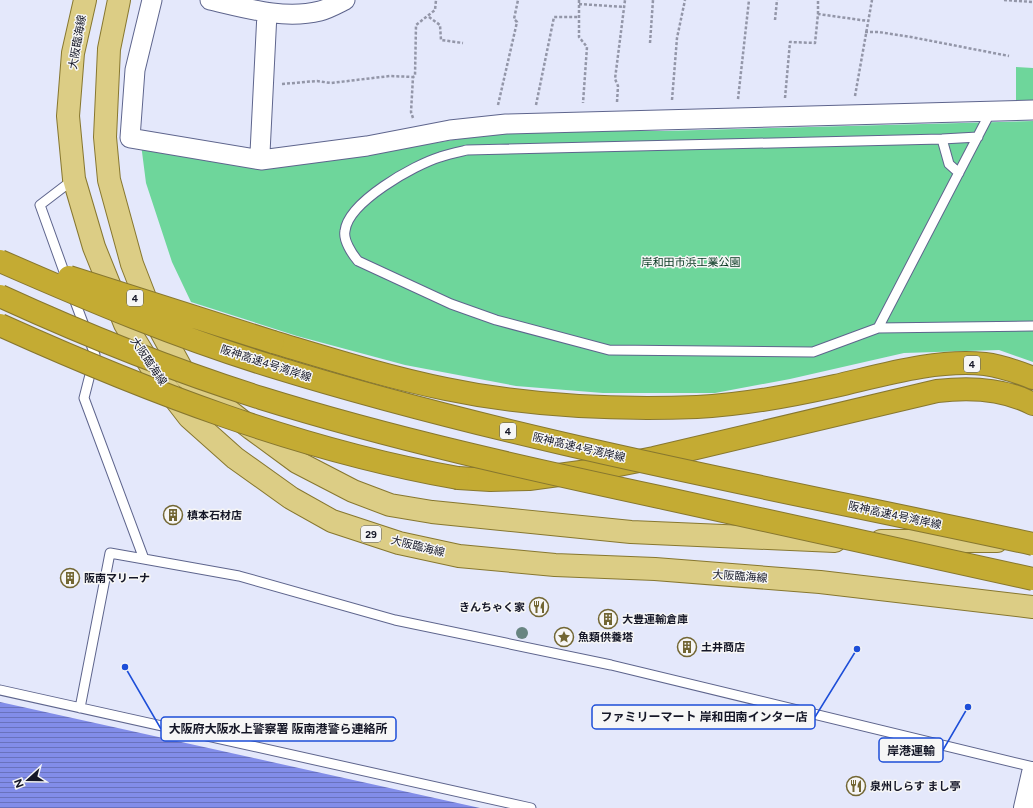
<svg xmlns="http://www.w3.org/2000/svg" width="1033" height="808" font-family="Figtree,'Noto Sans JP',sans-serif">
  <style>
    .park { fill: #6ed69b }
    .water { fill: url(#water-rules) }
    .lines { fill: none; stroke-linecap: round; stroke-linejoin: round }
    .lane-casing { stroke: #5e658d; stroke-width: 11 }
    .street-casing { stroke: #5e658d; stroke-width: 21 }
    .secondary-casing { stroke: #5e658d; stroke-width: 24 }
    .primary-casing { stroke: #87772f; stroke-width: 24 }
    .highway-casing { stroke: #87772f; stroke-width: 24 }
    .path { stroke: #9396a8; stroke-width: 2.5; stroke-dasharray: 3 2; stroke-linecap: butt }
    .lane { stroke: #fff; stroke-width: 9 }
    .street { stroke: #fff; stroke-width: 19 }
    .secondary { stroke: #fff; stroke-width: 22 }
    .primary { stroke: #dccd85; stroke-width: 22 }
    .highway { stroke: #c4ab33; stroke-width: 22 }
    .highway-bridge-casing { stroke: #87772f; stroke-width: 24; stroke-linecap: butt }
    .highway-bridge { stroke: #c4ab33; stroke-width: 22 }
    .tree { fill: #688581 }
    .labels { text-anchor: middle; stroke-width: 3; stroke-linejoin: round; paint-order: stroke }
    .shield { fill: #f6f6f6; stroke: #585a65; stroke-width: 1 }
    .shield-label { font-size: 10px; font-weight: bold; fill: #151727 }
    .street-label { font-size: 11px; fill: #151727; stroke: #f6f6f6 }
    .park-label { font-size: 11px; fill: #03341d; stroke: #f6f6f6 }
    .poi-label { font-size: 11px; font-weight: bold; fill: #151727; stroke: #f6f6f6; text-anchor: start }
    .leader { fill: none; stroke: #1d4ed8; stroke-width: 1.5 }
    .callout-dot { fill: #1d4ed8; stroke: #f6f6f6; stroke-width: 1.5 }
    .callout { fill: #f6f6f6; stroke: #1d4ed8; stroke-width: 1.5 }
    .callout-label { font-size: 12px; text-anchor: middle; font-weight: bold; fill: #151727 }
  </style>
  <defs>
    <pattern id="water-rules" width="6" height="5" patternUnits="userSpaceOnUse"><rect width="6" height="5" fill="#828de9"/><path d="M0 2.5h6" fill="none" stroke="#6972bd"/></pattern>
  </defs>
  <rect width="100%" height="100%" fill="#e4e8fb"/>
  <path class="park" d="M1016,67L1033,68V103H1016Z
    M1033,121V362L999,350L904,353L790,379L715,393H603L516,386L405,365L297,336L191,302L172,262L146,183L141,144L261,167L320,162L477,136L527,131H664Z"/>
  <path class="water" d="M0,702L480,808H0Z"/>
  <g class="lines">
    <defs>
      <path id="lane" d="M978,137L942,139L467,150C458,152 448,154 440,157C414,165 348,202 345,231C343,240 352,254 358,261L451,304L496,320L609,350L813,352L878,328L1033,326
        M942,139L949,164L959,173
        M67,280L40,205L74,179
        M73,296L95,355L84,398L144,559L239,576L395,620L611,665L1033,767
        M878,328L991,111
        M0,690L531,808
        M80,708L110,553L144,559"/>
      <path id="street" d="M152,0L135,70L130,138L261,160L367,146L450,130L506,124L1033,110
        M210,0C245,8 284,20 320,11C328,9 337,4 345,0
        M260,153L267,13"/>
      <path id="secondary" d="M1025,808L1033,773"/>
      <path id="primary" d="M85,0L73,53L68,116L74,179L94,247L125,324L155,373L189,417L235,458L291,498L332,521L399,543L459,556L555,565L655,569L820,582L1033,607
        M119,0L109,49L105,137L109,180L132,264L151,313L186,377L252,429L297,462L353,491L390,505L432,512L631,532L835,541
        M881,541H997"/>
      <path id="highway" d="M273,342C330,359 387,377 446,389C527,406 614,410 697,407C743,405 790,396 835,386C883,375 935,359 985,364C1001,366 1018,372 1033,378
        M458,478L490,480L529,479L588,471L654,458L937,391C970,387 1003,388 1033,404"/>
    </defs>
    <use href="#lane" class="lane-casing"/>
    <use href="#street" class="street-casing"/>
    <use href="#secondary" class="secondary-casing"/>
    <use href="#primary" class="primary-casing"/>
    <use href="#highway" class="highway-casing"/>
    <path class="path" d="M579,0V37L587,47L583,103
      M1004,0L1033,2
      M579,4L625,7
      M818,14V0
      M429,17L440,25L441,40L463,43
      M775,20L777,0
      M865,32H879L911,37L1009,56
      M650,43L653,0
      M282,84L317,81L331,83L390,76L413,77
      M855,96L872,0
      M785,98L790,42L815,43L818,14L868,21
      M738,99L749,0
      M672,100L677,38L685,0
      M617,102L618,86L615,79L625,0
      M498,105L517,22L514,19L518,0
      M536,105L554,17H578
      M413,118L411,112L413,77L415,76L416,25L435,10L436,0"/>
    <use href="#lane" class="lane"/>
    <use href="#street" class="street"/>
    <use href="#secondary" class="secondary"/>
    <use href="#primary" class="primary"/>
    <use href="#highway" class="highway"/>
    <defs>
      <path id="highway-bridge" d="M0,261C89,300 179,338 271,366C521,443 778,489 1033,544
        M69,277L273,342
        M0,296C85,335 172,370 261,398C393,439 529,469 664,498C787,525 910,552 1033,579
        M0,325C146,391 299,450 458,478"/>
    </defs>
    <use href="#highway-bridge" class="highway-bridge-casing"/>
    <use href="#highway-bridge" class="highway-bridge"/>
  </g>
  <g class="tree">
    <circle cx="522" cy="633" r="6"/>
    <circle cx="560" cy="636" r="6"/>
  </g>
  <defs>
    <symbol id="building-ring" viewBox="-11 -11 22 22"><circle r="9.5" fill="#f6f6f6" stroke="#726633" stroke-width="1.5"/><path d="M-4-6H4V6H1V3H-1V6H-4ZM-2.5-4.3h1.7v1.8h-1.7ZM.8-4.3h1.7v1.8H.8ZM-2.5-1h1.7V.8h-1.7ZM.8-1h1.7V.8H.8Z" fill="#726633"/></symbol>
    <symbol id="restaurant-ring" viewBox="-11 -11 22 22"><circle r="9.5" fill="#f6f6f6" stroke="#726633" stroke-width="1.5"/><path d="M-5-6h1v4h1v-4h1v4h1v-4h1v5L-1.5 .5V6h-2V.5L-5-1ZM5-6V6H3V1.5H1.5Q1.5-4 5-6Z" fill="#726633"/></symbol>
    <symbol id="sight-ring" viewBox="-11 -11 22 22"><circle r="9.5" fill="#f6f6f6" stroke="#726633" stroke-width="1.5"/><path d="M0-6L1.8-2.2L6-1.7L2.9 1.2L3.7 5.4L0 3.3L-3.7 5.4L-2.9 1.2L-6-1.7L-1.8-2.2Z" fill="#726633"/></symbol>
  </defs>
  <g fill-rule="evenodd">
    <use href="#building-ring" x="162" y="504" width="22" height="22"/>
    <use href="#building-ring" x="59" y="567" width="22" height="22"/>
    <use href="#restaurant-ring" x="528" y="596" width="22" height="22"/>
    <use href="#building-ring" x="597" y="608" width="22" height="22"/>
    <use href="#sight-ring" x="553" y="626" width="22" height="22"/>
    <use href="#building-ring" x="676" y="636" width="22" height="22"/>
    <use href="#restaurant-ring" x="845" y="775" width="22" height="22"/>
  </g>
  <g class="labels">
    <g class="shield">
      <rect x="127" y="290" width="16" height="16" rx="3"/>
      <rect x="964" y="356" width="16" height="16" rx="3"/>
      <rect x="500" y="423" width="16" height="16" rx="3"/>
      <rect x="361" y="526" width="20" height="16" rx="3"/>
    </g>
    <g class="shield-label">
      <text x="135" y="302">4</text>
      <text x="972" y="368">4</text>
      <text x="508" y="435">4</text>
      <text x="371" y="538">29</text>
    </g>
    <g class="street-label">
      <text transform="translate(77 42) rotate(-80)" y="4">大阪臨海線</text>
      <text transform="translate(149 361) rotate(56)" y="4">大阪臨海線</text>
      <text transform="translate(266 363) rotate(18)" y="4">阪神高速4号湾岸線</text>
      <text transform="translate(579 447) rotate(13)" y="4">阪神高速4号湾岸線</text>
      <text transform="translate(895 515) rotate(12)" y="4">阪神高速4号湾岸線</text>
      <text transform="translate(418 546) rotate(14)" y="4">大阪臨海線</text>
      <text transform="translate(740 576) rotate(4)" y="4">大阪臨海線</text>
    </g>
    <g class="park-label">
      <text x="691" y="266">岸和田市浜工業公園</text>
    </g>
    <g class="poi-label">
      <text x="187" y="519">槙本石材店</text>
      <text x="84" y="582">阪南マリーナ</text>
      <text x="525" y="611" text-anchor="end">きんちゃく家</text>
      <text x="622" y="623">大豊運輸倉庫</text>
      <text x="578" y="641">魚類供養塔</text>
      <text x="701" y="651">土井商店</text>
      <text x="870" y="790">泉州しらす まし亭</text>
    </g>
  </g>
  <path class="leader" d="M857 649L815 717M125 667L161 729M968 707L943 750"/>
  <g class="callout-dot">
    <circle cx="857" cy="649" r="4"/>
    <circle cx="125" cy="667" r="4"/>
    <circle cx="968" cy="707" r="4"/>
  </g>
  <g class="callout">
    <rect x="592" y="705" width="223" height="24" rx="4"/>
    <rect x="161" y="717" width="235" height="24" rx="4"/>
    <rect x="879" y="738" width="64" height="24" rx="4"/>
  </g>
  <g class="callout-label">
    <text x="704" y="721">ファミリーマート 岸和田南インター店</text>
    <text x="278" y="733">大阪府大阪水上警察署 阪南港警ら連絡所</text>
    <text x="911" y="755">岸港運輸</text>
  </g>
  <g transform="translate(28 780) rotate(249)" stroke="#f6f6f6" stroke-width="3" paint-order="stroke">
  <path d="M0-3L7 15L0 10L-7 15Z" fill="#151727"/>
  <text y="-6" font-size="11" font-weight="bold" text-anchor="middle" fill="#151727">N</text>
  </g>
</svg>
